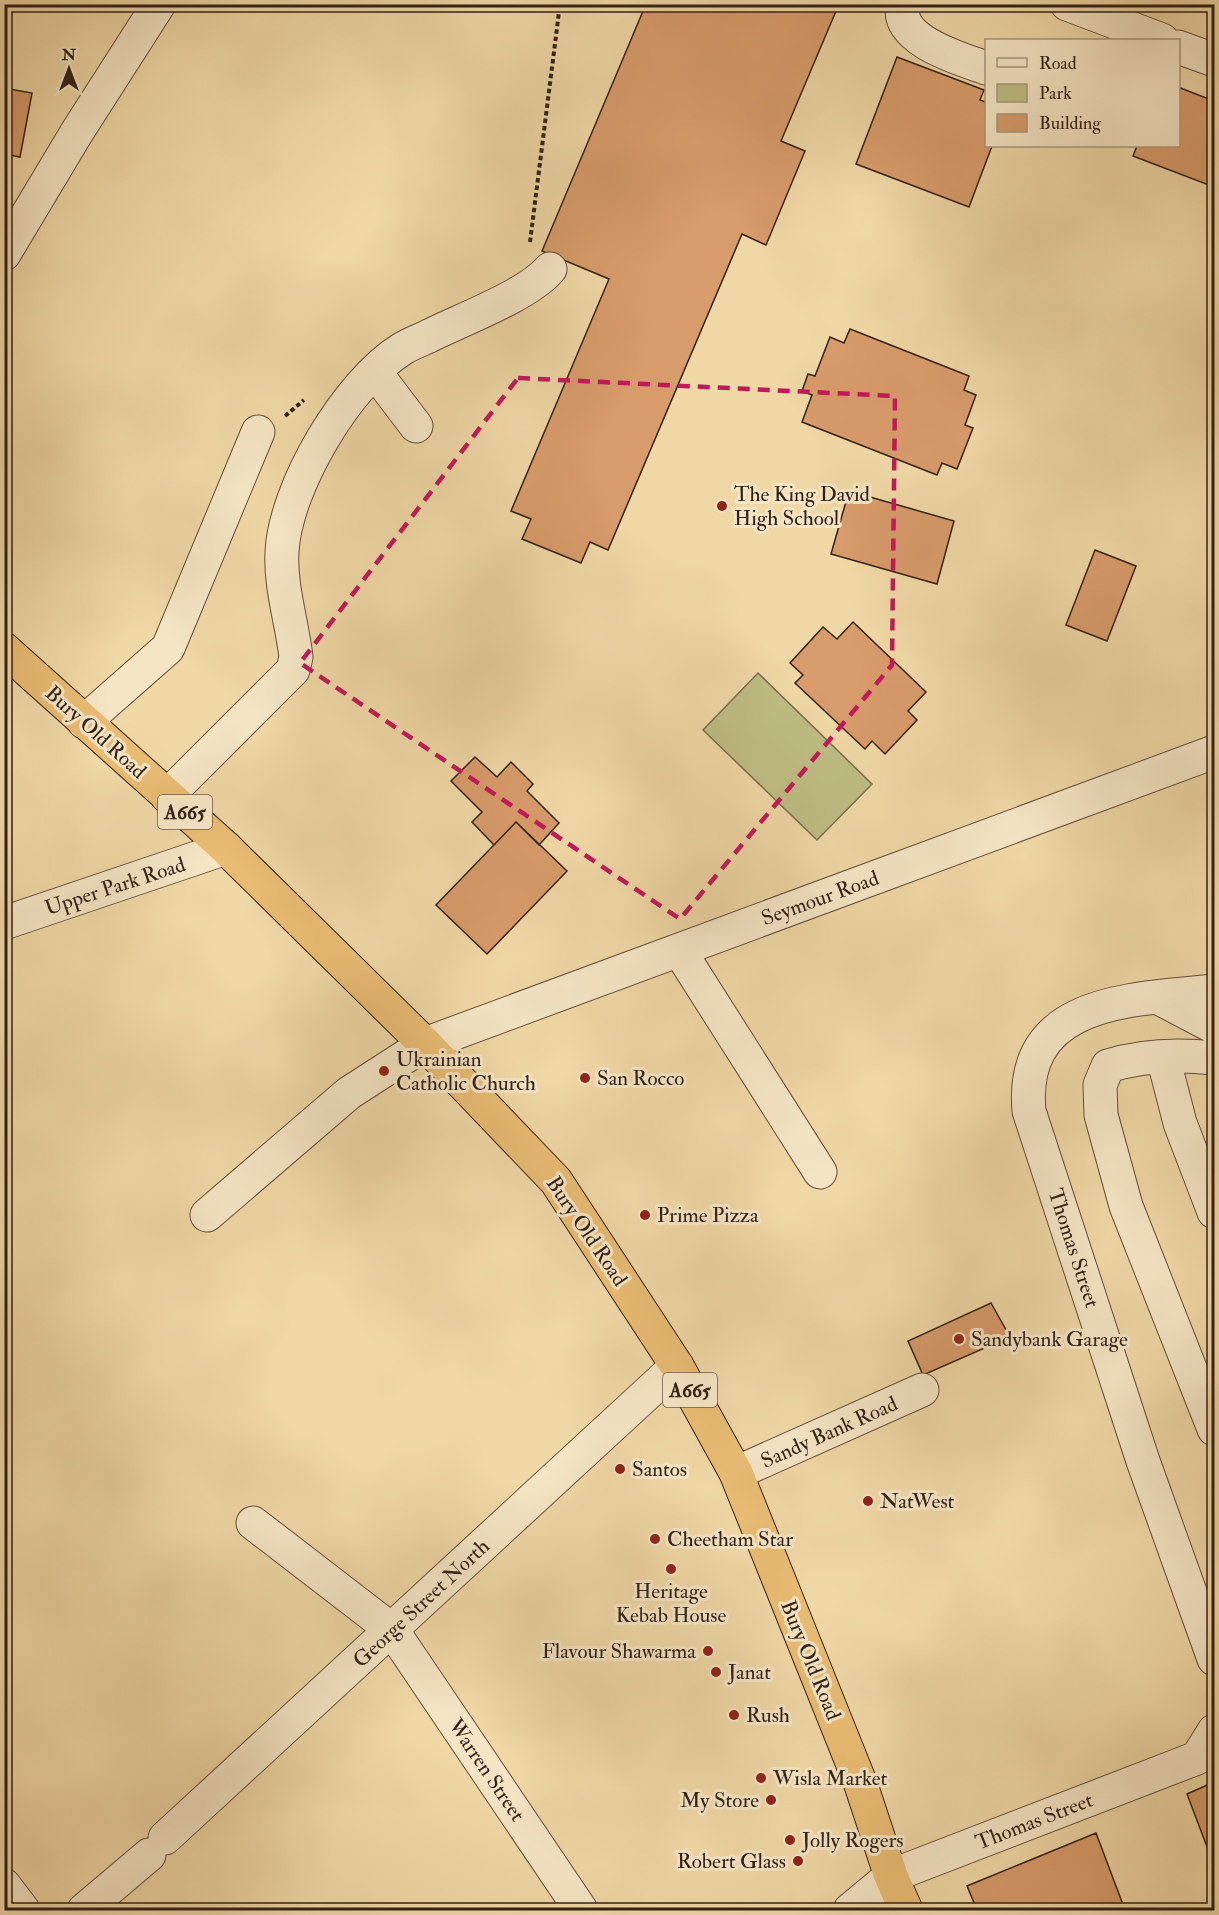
<svg xmlns="http://www.w3.org/2000/svg" width="1219" height="1915" font-family="'IM FELL Double Pica',serif">
  <style>
    .green { fill: #bebd83; stroke: #786f4d; stroke-width: 1.5 }
    .building { fill: #d89b6b; stroke: #322117; stroke-width: 1.5 }
    .lines { fill: none; stroke-linecap: round; stroke-linejoin: round }
    .minor-casing { stroke: #624e3b; stroke-width: 35 }
    .highway-casing { stroke: #322117; stroke-width: 35 }
    .path { stroke: #322117; stroke-width: 4; stroke-dasharray: 4.5 3; stroke-linecap: butt }
    .minor { stroke: #f5e5c5; stroke-width: 33 }
    .highway { stroke: #e8bc73; stroke-width: 33 }
    .marked { fill: none; stroke: #c2185b; stroke-width: 4.5; stroke-dasharray: 12 8; stroke-linejoin: round }
    .poi-dot { fill: #8f2418; stroke: #f5e5c5; stroke-width: 2 }
    .labels { text-anchor: middle; stroke-width: 6; stroke-linejoin: round; paint-order: stroke }
    .shield { fill: #f5e5c5; stroke: #6c5c4b; stroke-width: 1.5 }
    .shield-label { font-size: 20px; font-weight: bold; fill: #322117 }
    .poi-label { font-size: 21px; fill: #322117; stroke: #f5e5c5; text-anchor: start }
    .street-label { font-size: 21px; fill: #322117; stroke: #f5e5c5 }
  </style>
  <rect width="100%" height="100%" fill="#f0d7a6"/>
  <filter id="stains"><feTurbulence type="fractalNoise" baseFrequency=".00333" numOctaves="4"/><feColorMatrix values="0 0 0 0 .2 0 0 0 0 .09 0 0 0 0 .02 0 0 0 .5 -.17"/></filter>
  <radialGradient id="worn" r=".72"><stop offset=".6" stop-color="#630" stop-opacity="0"/><stop offset="1" stop-color="#630" stop-opacity=".3"/></radialGradient>
  <path class="green" d="M758,673L872,784L817,840L703,730Z"/>
  <path class="building" d="M646,4H839L781,141L805,151L766,245L742,234L608,550L590,542L581,563L522,539L531,519L511,511L609,279L542,251Z
    M897,57L984,90L980,100L986,102V146H992L969,207L856,164Z
    M1178,87L1214,101V187L1133,156L1137,146H1178Z
    M4,88L32,93L20,157L4,154Z
    M850,329L969,376L964,390L976,395L965,425L973,428L957,469L942,463L937,475L802,422L812,395L802,391L808,374L815,376L830,337L844,343Z
    M849,491L954,521L937,584L831,554Z
    M1095,550L1136,566L1107,641L1066,625Z
    M853,622L926,692L908,711L917,720L885,754L872,741L865,749L795,683L803,675L790,663L823,627L837,639Z
    M475,757L497,777L511,762L533,784L527,791L559,823L539,845L516,822L494,845L472,822L482,812L451,781Z
    M516,822L567,871L487,954L436,905Z
    M991,1303L1010,1337L923,1375L908,1341Z
    M1214,1782V1859L1212,1860L1187,1794Z
    M1096,1833L1125,1910H977L967,1886Z"/>
  <g class="lines">
    <defs>
      <path id="minor" d="M903,4C894,41 962,59 986,68
        M1067,4L1162,40
        M1178,47L1214,60
        M4,254L77,132L159,4
        M375,372L416,426
        M84,722L168,648L258,432
        M167,796L293,670L296,657C292,622 280,587 282,552C285,488 347,383 402,349C410,344 418,341 427,337C460,320 527,296 550,269
        M4,923L226,848
        M679,950L820,1172
        M1214,991C1133,1000 1019,998 1029,1111L1143,1461L1214,1659
        M1157,997L1214,1027
        M1163,1057L1180,1123L1214,1212
        M1214,1058C1178,1054 1143,1055 1108,1066L1100,1085L1101,1115L1126,1206L1214,1429
        M207,1215L349,1093L425,1044L1214,752
        M736,1473L922,1390
        M253,1523L392,1630L581,1910
        M165,1838L677,1366
        M4,1885L23,1910
        M84,1910L149,1855
        M850,1910L891,1876L1197,1758L1214,1731"/>
      <path id="highway" d="M4,649L226,848L425,1044L556,1181L677,1366L736,1473L860,1782L891,1876L906,1910"/>
    </defs>
    <use href="#minor" class="minor-casing"/>
    <use href="#highway" class="highway-casing"/>
    <path class="path" d="M530,242L560,4
      M285,416L304,400"/>
    <use href="#minor" class="minor"/>
    <use href="#highway" class="highway"/>
  </g>
  <path class="marked" d="M518,378L895,396L892,665L680,919L300,663Z"/>
  <g class="poi-dot">
    <circle cx="722" cy="506" r="6"/>
    <circle cx="384" cy="1071" r="6"/>
    <circle cx="585" cy="1078" r="6"/>
    <circle cx="645" cy="1215" r="6"/>
    <circle cx="959" cy="1339" r="6"/>
    <circle cx="620" cy="1469" r="6"/>
    <circle cx="868" cy="1501" r="6"/>
    <circle cx="655" cy="1539" r="6"/>
    <circle cx="671" cy="1569" r="6"/>
    <circle cx="708" cy="1651" r="6"/>
    <circle cx="716" cy="1672" r="6"/>
    <circle cx="734" cy="1715" r="6"/>
    <circle cx="761" cy="1778" r="6"/>
    <circle cx="771" cy="1800" r="6"/>
    <circle cx="790" cy="1840" r="6"/>
    <circle cx="798" cy="1861" r="6"/>
  </g>
  <g class="labels">
    <g class="shield">
      <rect x="158" y="795" width="54" height="34" rx="4.5"/>
      <rect x="663" y="1373" width="54" height="34" rx="4.5"/>
    </g>
    <g class="shield-label">
      <text x="185" y="819">A665</text>
      <text x="690" y="1397">A665</text>
    </g>
    <g class="poi-label">
      <text x="734" y="501">The King David<tspan x="734" dy="24">High School</tspan></text>
      <text x="396" y="1066">Ukrainian<tspan x="396" dy="24">Catholic Church</tspan></text>
      <text x="597" y="1085">San Rocco</text>
      <text x="657" y="1222">Prime Pizza</text>
      <text x="971" y="1346">Sandybank Garage</text>
      <text x="632" y="1476">Santos</text>
      <text x="880" y="1508">NatWest</text>
      <text x="667" y="1546">Cheetham Star</text>
      <text x="671" y="1598" text-anchor="middle">Heritage<tspan x="671" dy="24">Kebab House</tspan></text>
      <text x="696" y="1658" text-anchor="end">Flavour Shawarma</text>
      <text x="728" y="1679">Janat</text>
      <text x="746" y="1722">Rush</text>
      <text x="773" y="1785">Wisla Market</text>
      <text x="759" y="1807" text-anchor="end">My Store</text>
      <text x="802" y="1847">Jolly Rogers</text>
      <text x="786" y="1868" text-anchor="end">Robert Glass</text>
    </g>
    <g class="street-label">
      <text transform="translate(96 732) rotate(42)" y="7">Bury Old Road</text>
      <text transform="translate(115 886) rotate(-18)" y="7">Upper Park Road</text>
      <text transform="translate(820 898) rotate(-20)" y="7">Seymour Road</text>
      <text transform="translate(587 1231) rotate(56)" y="7">Bury Old Road</text>
      <text transform="translate(1074 1248) rotate(72)" y="7">Thomas Street</text>
      <text transform="translate(829 1432) rotate(-24)" y="7">Sandy Bank Road</text>
      <text transform="translate(421 1603) rotate(-43)" y="7">George Street North</text>
      <text transform="translate(811 1660) rotate(68)" y="7">Bury Old Road</text>
      <text transform="translate(487 1770) rotate(56)" y="7">Warren Street</text>
      <text transform="translate(1034 1821) rotate(-21)" y="7">Thomas Street</text>
    </g>
  </g>
  <rect width="1219" height="1915" fill="none" stroke="#f0d7a6" stroke-width="24"/>
  <rect x="6" y="6" width="1207" height="1903" fill="none" stroke="#322117" stroke-width="3"/>
  <rect x="12" y="12" width="1195" height="1891" fill="none" stroke="#322117" stroke-width="1.5"/>
  <rect x="985" y="39" width="195" height="108" fill="#f5e5c5" stroke="#a7977f" stroke-width="1.5"/>
  <rect x="997" y="58" width="30" height="9" fill="#f5e5c5" stroke="#a7977f" stroke-width="1.5"/>
  <text x="1039" y="69" font-size="18" fill="#322117">Road</text>
  <rect x="997" y="84" width="30" height="18" fill="#bebd83" stroke="#a7977f" stroke-width="1.5"/>
  <text x="1039" y="99" font-size="18" fill="#322117">Park</text>
  <rect x="997" y="114" width="30" height="18" fill="#d89b6b" stroke="#a7977f" stroke-width="1.5"/>
  <text x="1039" y="129" font-size="18" fill="#322117">Building</text>
  <g transform="translate(69 69)" stroke="#f5e5c5" stroke-width="4.5" paint-order="stroke">
  <path d="M0-4.5L10 22L0 15L-10 22Z" fill="#322117"/>
  <text y="-9" font-size="16" font-weight="bold" text-anchor="middle" fill="#322117">N</text>
  </g>
  <rect width="100%" height="100%" filter="url(#stains)"/>
  <rect width="100%" height="100%" fill="url(#worn)"/>
</svg>
